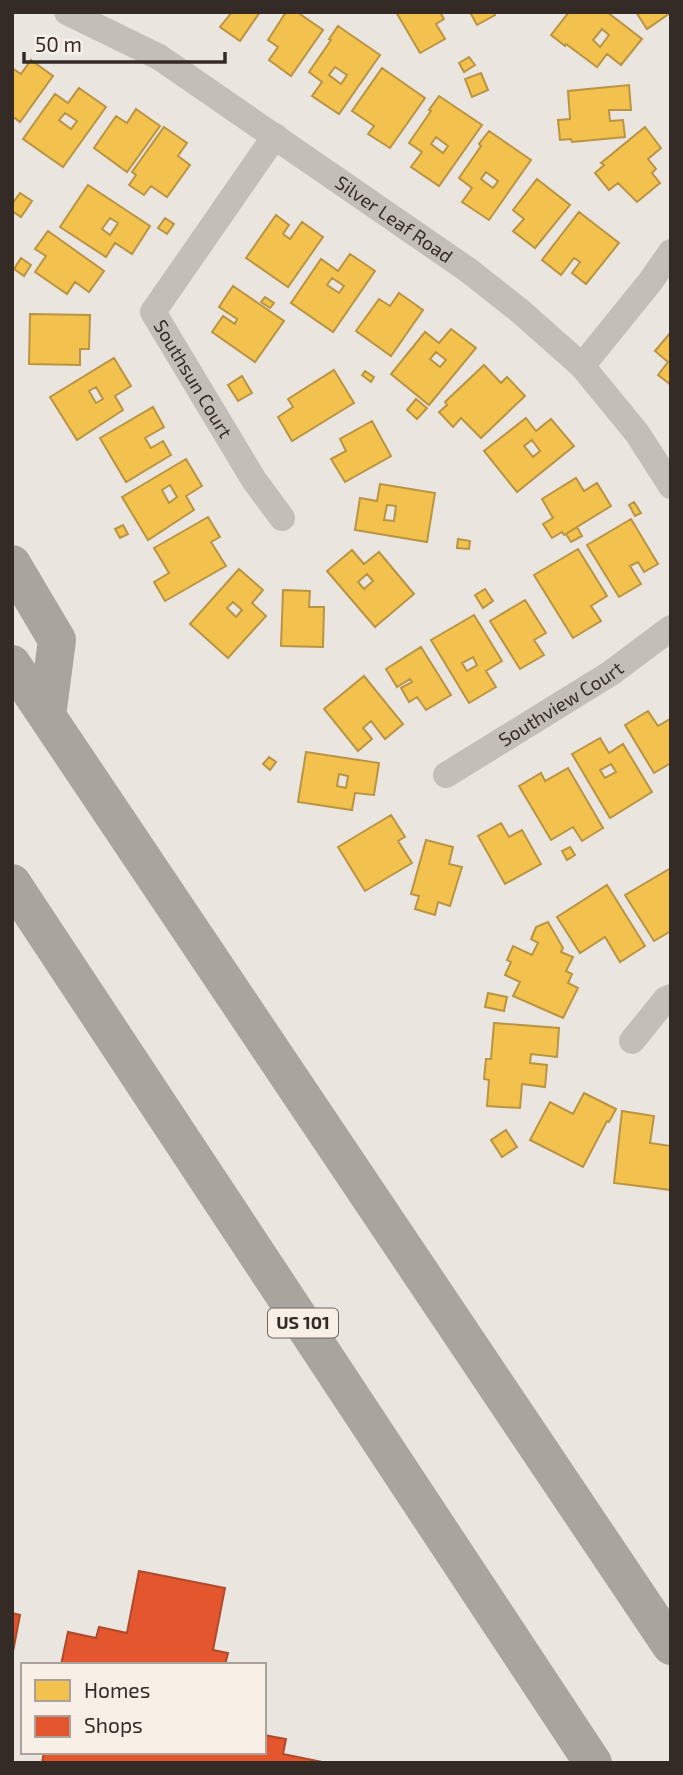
<svg xmlns="http://www.w3.org/2000/svg" width="683" height="1775" font-family="'Exo 2',sans-serif">
  <style>
    .homes { fill: #f2c14e; stroke: #b99442; stroke-width: 2; fill-rule: evenodd }
    .shops { fill: #e4572e; stroke: #af4a2c; stroke-width: 2 }
    .lines { fill: none; stroke-linecap: round; stroke-linejoin: round }
    .minor { stroke: #c4beb9; stroke-width: 26 }
    .highway { stroke: #aaa49e; stroke-width: 38 }
    .labels { text-anchor: middle; stroke-width: 7; stroke-linejoin: round; paint-order: stroke }
    .shield { fill: #f8efe6; stroke: #6f6660; stroke-width: 2 }
    .shield-label { font-size: 18px; font-weight: bold; fill: #342b27 }
    .street-label { font-size: 19px; fill: #342b27; stroke: #f8efe6 }
  </style>
  <rect width="100%" height="100%" fill="#ebe5df"/>
  <path class="homes" d="M232,12H260L240,41L220,27Z
    M286,12H297L323,30L291,76L269,60L278,47L268,40Z
    M396,12H440L444,19L436,24L445,39L420,53Z
    M474,12H494L495,15L477,25L471,14Z
    M569,12H607L642,39L621,65L607,54L597,67L566,44L565,46L551,35ZM602,29L609,35L600,47L593,40Z
    M636,12H669L670,13L647,29Z
    M338,26L380,55L339,114L312,96L322,82L309,72L331,40L329,39ZM335,67L347,75L341,84L329,75Z
    M469,57L475,65L464,72L459,63Z
    M31,60L53,76L20,122L12,116V68L21,74Z
    M382,68L425,98L390,148L368,134L374,126L352,111Z
    M481,73L488,90L472,97L465,79Z
    M629,85L631,110H609L610,121L623,120L625,137L572,142L571,139L560,140L558,120L570,119L568,91Z
    M79,88L106,107L63,167L23,139L55,94L68,103ZM65,113L77,121L71,129L59,120Z
    M439,96L482,125L439,186L411,167L422,152L409,143L431,111L429,110ZM436,137L448,146L443,153L431,144Z
    M136,109L160,126L127,172L94,148L116,116L127,123Z
    M164,127L187,143L178,156L190,165L167,197L151,186L144,195L129,185L136,175L132,172Z
    M645,127L661,148L648,159L656,169L652,173L660,183L637,202L618,183L609,190L595,173L604,165L601,163Z
    M489,131L531,160L489,220L462,202L472,188L459,178L481,146L479,144ZM486,172L498,181L493,188L481,179Z
    M537,179L570,205L535,248L513,231L524,219L513,210Z
    M88,185L150,226L132,254L115,243L106,257L60,227ZM110,218L118,223L110,235L102,229Z
    M20,193L32,201L21,217L12,211V204Z
    M579,212L619,243L586,284L572,273L580,262L574,258L561,275L542,260Z
    M276,215L289,225L283,234L290,239L302,222L323,237L288,287L246,258Z
    M165,218L174,224L167,234L158,228Z
    M48,231L104,271L89,292L75,282L67,294L35,272L46,256L35,249Z
    M350,254L375,271L333,332L291,303L321,259L338,271ZM332,278L344,286L339,293L327,285Z
    M21,258L31,265L24,276L14,269Z
    M233,286L284,321L255,362L212,332L223,316L235,324L237,319L219,307Z
    M399,293L423,310L391,356L356,331L379,299L390,306Z
    M265,297L274,303L270,308L261,302Z
    M30,314L90,315L89,349H80V365L29,364Z
    M451,329L476,348L429,405L391,374L425,332L439,343ZM436,352L446,360L440,367L430,359Z
    M671,332V385L658,375L668,362L655,351Z
    M114,358L131,386L115,396L123,410L77,440L50,397ZM96,387L103,399L96,403L89,391Z
    M484,365L501,383L507,377L525,396L481,438L461,418L453,427L439,412L447,405L445,402Z
    M334,370L354,403L292,441L278,417L293,407L288,399Z
    M365,371L374,377L371,382L362,375Z
    M242,376L252,393L238,401L228,385Z
    M416,399L427,408L417,419L407,410Z
    M153,407L164,427L145,438L151,448L163,441L171,455L126,482L100,438Z
    M526,418L536,431L551,419L574,446L517,492L484,451ZM532,440L540,451L533,457L524,446Z
    M372,421L391,456L345,482L331,459L346,451L340,439Z
    M186,459L202,486L186,496L194,510L148,540L122,497ZM170,485L177,497L169,503L162,490Z
    M576,478L584,491L597,483L611,506L564,535L562,532L552,538L543,524L553,518L542,499Z
    M380,484L435,493L427,542L355,530L360,498L377,501ZM387,505L396,506L394,521L384,520Z
    M634,502L641,513L635,516L629,505Z
    M208,517L220,537L211,542L226,566L165,601L154,582L169,573L154,548Z
    M631,519L658,564L644,572L638,562L630,566L641,584L619,597L587,545Z
    M123,525L128,534L120,538L115,529Z
    M577,527L582,536L571,542L566,534Z
    M458,539L470,541L469,549L457,548Z
    M578,549L607,596L591,606L601,621L573,638L534,575Z
    M352,550L364,564L379,552L414,594L375,627L327,571ZM367,574L373,581L364,589L358,582Z
    M239,569L263,590L252,603L266,616L228,658L190,624ZM233,602L242,610L236,617L227,608Z
    M485,589L493,601L483,608L475,595Z
    M283,590L310,591L309,607H324L323,647L281,646Z
    M525,600L546,633L534,640L544,655L520,669L490,621Z
    M474,615L502,661L486,671L496,687L469,703L431,640ZM473,657L477,665L467,671L462,663Z
    M421,647L451,695L426,710L417,697L409,702L401,688L412,682L410,679L397,687L386,669Z
    M364,676L403,724L385,739L371,721L363,728L372,739L358,751L324,709Z
    M648,711L658,726L670,719L671,720V763L654,773L625,725Z
    M600,738L609,753L623,744L652,792L610,818L572,754ZM611,764L616,772L605,778L600,770Z
    M306,752L379,763L374,795L355,793L352,810L298,802ZM339,774L348,776L346,788L337,786Z
    M269,757L276,762L270,770L263,764Z
    M568,768L603,828L582,841L573,827L551,840L519,786L541,773L545,781Z
    M391,815L405,837L398,841L412,863L365,891L338,847Z
    M501,823L509,837L522,830L541,864L505,884L478,836Z
    M426,840L453,847L449,864L462,867L450,906L438,902L435,915L415,909L419,896L411,894Z
    M570,847L575,855L567,860L562,851Z
    M671,868V931L654,941L625,895Z
    M607,885L645,946L620,962L605,937L580,953L557,917Z
    M548,922L563,948L561,952L573,957L566,971L572,974L568,983L578,988L563,1018L513,996L520,982L505,975L511,962L507,960L513,946L532,955L538,943L531,939L536,927Z
    M488,993L507,997L504,1011L485,1007Z
    M494,1023L559,1028L557,1057L531,1054L530,1063L547,1065L545,1087L522,1084L520,1108L487,1106L489,1080L484,1079L486,1059H491Z
    M584,1093L616,1109L609,1122L607,1121L583,1167L530,1140L550,1102L573,1114Z
    M622,1111L654,1116L650,1143L671,1146V1190L614,1183Z
    M506,1130L517,1147L502,1157L491,1140Z"/>
  <path class="shops" d="M139,1571L225,1588L213,1650L228,1653L225,1665H61L68,1632L96,1638L99,1627L127,1633Z
    M12,1613L20,1615L12,1657Z
    M264,1735L286,1739L283,1754L327,1763H42L44,1752H264Z"/>
  <g class="lines">
    <g class="minor">
      <path id="s1" d="M67,12L159,57L468,270L520,311L582,366L637,433L671,486"/>
      <path id="s2" d="M275,136L153,312L254,480L282,518"/>
      <path d="M582,366L650,282L671,252"/>
      <path id="s3" d="M446,775L611,673L671,628"/>
      <path d="M632,1041L666,999L671,997"/>
    </g>
    <path class="highway" d="M12,564L57,640L47,716
      M12,664L671,1646
      M12,883L593,1763"/>
  </g>
  <g class="labels">
    <rect class="shield" x="268" y="1308.5" width="70" height="29" rx="5"/>
    <g class="shield-label">
      <text x="303" y="1329">US 101</text>
    </g>
    <g class="street-label">
      <text dy="7" stroke="none"><textPath href="#s1" startOffset="388">Silver Leaf Road</textPath></text>
      <text dy="7" stroke="none"><textPath href="#s2" startOffset="292">Southsun Court</textPath></text>
      <text dy="7" stroke="none"><textPath href="#s3" startOffset="135">Southview Court</textPath></text>
    </g>
  </g>
  <rect width="683" height="1775" fill="none" stroke="#342b27" stroke-width="28"/>
  <rect x="21" y="1663" width="245" height="91" fill="#f8efe6" stroke="#aaa19a" stroke-width="2"/>
  <rect x="35" y="1680" width="35" height="21" fill="#f2c14e" stroke="#aaa19a" stroke-width="2"/>
  <text x="84" y="1698" font-size="21" fill="#342b27">Homes</text>
  <rect x="35" y="1716" width="35" height="21" fill="#e4572e" stroke="#aaa19a" stroke-width="2"/>
  <text x="84" y="1733" font-size="21" fill="#342b27">Shops</text>
  <path d="M24 52v10h201v-10" fill="none" stroke="#342b27" stroke-width="3.5"/>
  <text x="35" y="52" font-size="21" fill="#342b27" stroke="#f8efe6" stroke-width="5" paint-order="stroke">50 m</text>
</svg>
